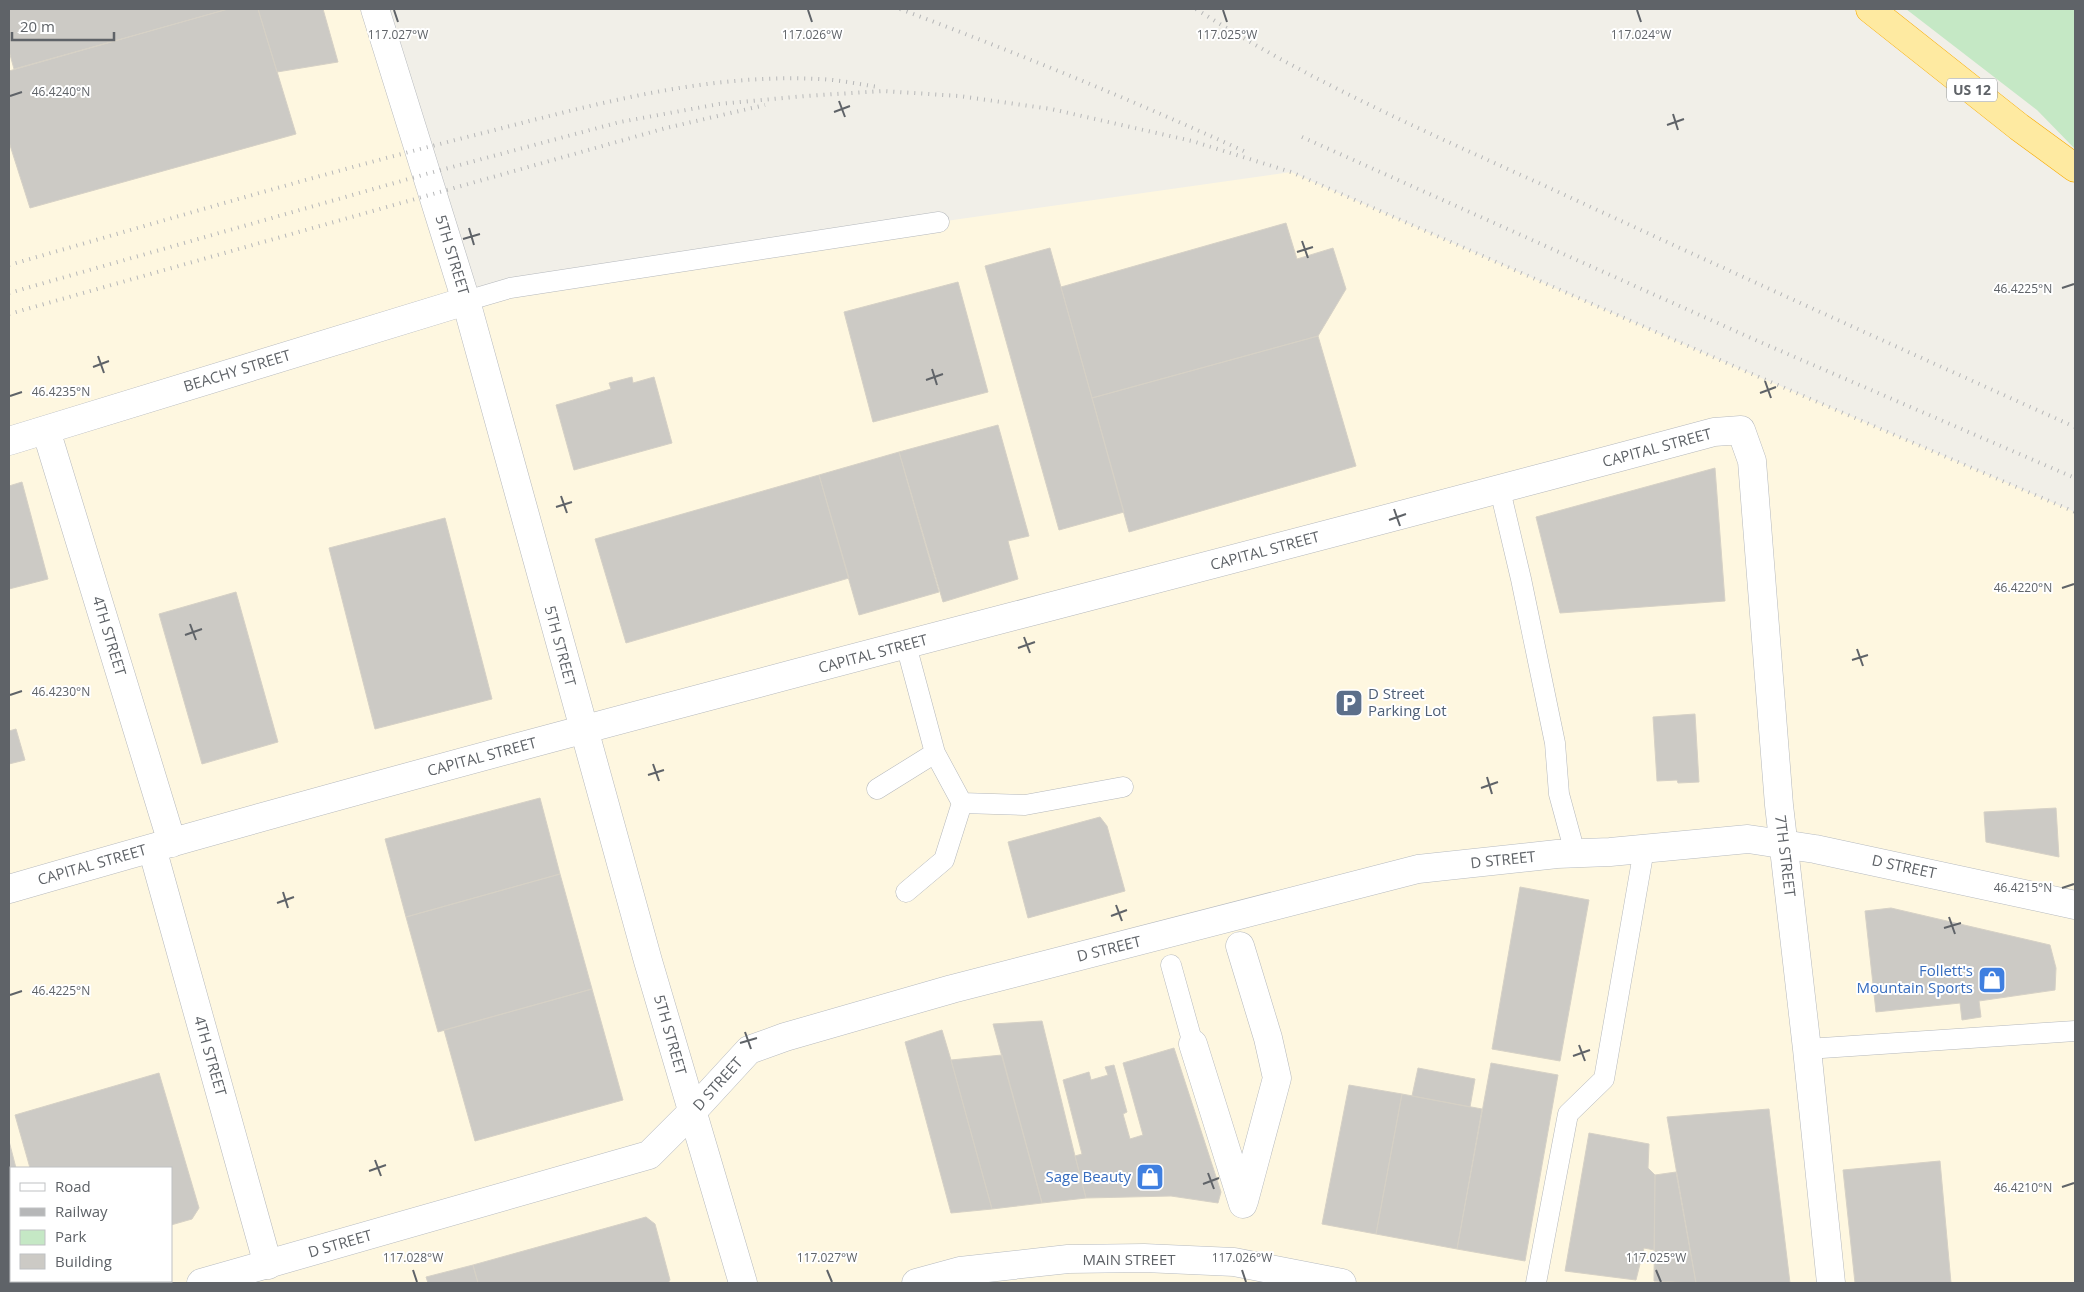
<svg xmlns="http://www.w3.org/2000/svg" width="2084" height="1292" font-family="'Open Sans',sans-serif">
  <style>
    .commercial { fill: #fef7e0; fill-rule: evenodd }
    .green { fill: #c5e8c5 }
    .building { fill: #cccac5; stroke: #d6d1c6 }
    .lines { fill: none; stroke-linecap: round; stroke-linejoin: round }
    .service-casing { stroke: #b5b8bc; stroke-width: 21 }
    .pedestrian-casing { stroke: #b5b8bc; stroke-width: 29 }
    .minor-casing { stroke: #b5b8bc; stroke-width: 29 }
    .tertiary-casing { stroke: #b5b8bc; stroke-width: 29 }
    .secondary-casing { stroke: #b6babf; stroke-width: 29 }
    .trunk-casing { stroke: #f9ab00; stroke-width: 29 }
    .service { stroke: #fff; stroke-width: 20 }
    .pedestrian { stroke: #fff; stroke-width: 28 }
    .minor { stroke: #fff; stroke-width: 28 }
    .tertiary { stroke: #fff; stroke-width: 28 }
    .secondary { stroke: #fff; stroke-width: 28 }
    .trunk { stroke: #feeaa1; stroke-width: 28 }
    .rail { stroke: #b6b7b8; stroke-width: 4; stroke-dasharray: 1 6; stroke-linecap: butt }
    .ticks { fill: none; stroke: #5f6368; stroke-width: 2 }
    .labels { text-anchor: middle; stroke-width: 4; stroke-linejoin: round; paint-order: stroke }
    .shield { fill: #fff; stroke: #8f9295; stroke-width: 1 }
    .shield-label { font-size: 14px; font-weight: bold; fill: #5f6368 }
    .street-label { font-size: 15px; fill: #5f6368; stroke: #fff }
    .service-label { font-size: 15px; fill: #4e5e75; stroke: #fff; text-anchor: start }
    .shop-label { font-size: 15px; fill: #366cbe; stroke: #fff; text-anchor: end }
    .ticks-label { font-size: 12px; text-anchor: middle; fill: #5f6368; stroke: #fff; stroke-width: 4; stroke-linejoin: round; paint-order: stroke }
  </style>
  <rect width="100%" height="100%" fill="#f1efe8"/>
  <path class="commercial" d="M9,9H375L466,301L939,222L1291,172L1745,371L2075,512V1283H9ZM11,1168H171V1281H11Z"/>
  <path class="green" d="M1906,9H2075V149L2037,110Z"/>
  <path class="building" d="M9,9H228L14,69L9,51Z
    M228,9H258L296,134L30,208L9,142V71Z
    M258,9H323L338,62L277,72Z
    M1286,223L1297,259L1333,248L1346,289L1318,336L1092,398L1061,287Z
    M1050,248L1124,512L1059,530L985,266Z
    M958,282L988,392L873,422L844,312Z
    M1318,336L1356,466L1129,532L1092,398Z
    M632,377L633,383L654,377L672,443L574,470L556,405L611,389L609,383Z
    M998,425L1029,536L1008,541L1018,579L943,602L899,452Z
    M899,452L939,592L859,615L819,475Z
    M1715,468L1725,601L1560,613L1536,517Z
    M819,475L849,578L626,643L595,539Z
    M22,482L48,579L9,589V486Z
    M445,518L492,699L375,729L329,548Z
    M236,592L278,742L202,764L159,614Z
    M1695,714L1699,782L1678,783L1677,780L1657,781L1653,717Z
    M16,729L25,760L9,764V731Z
    M540,798L560,874L406,917L385,839Z
    M2056,808L2059,857L1986,842L1984,812Z
    M1100,817L1107,826L1125,891L1028,918L1008,842Z
    M560,874L592,989L438,1032L406,917Z
    M1520,887L1589,900L1560,1061L1492,1049Z
    M1891,908L2050,945L2056,968L2055,990L1979,1001L1981,1017L1962,1020L1960,1003L1876,1012L1865,911Z
    M592,989L623,1100L475,1141L444,1030Z
    M1042,1021L1075,1156L1086,1198L1042,1203L993,1024Z
    M942,1030L951,1060L992,1209L951,1213L905,1042Z
    M1174,1048L1221,1192L1218,1203L1171,1196L1086,1198L1075,1156L1082,1154L1063,1080L1089,1072L1091,1080L1108,1075L1105,1067L1114,1065L1127,1112L1123,1114L1130,1139L1143,1135L1123,1063Z
    M1002,1055L1042,1203L992,1209L951,1060Z
    M1491,1063L1558,1075L1525,1261L1457,1249Z
    M1418,1068L1475,1079L1470,1107L1412,1096Z
    M159,1073L199,1208L192,1219L171,1225V1168H30L15,1115Z
    M1349,1085L1402,1094L1376,1234L1322,1224Z
    M1402,1094L1482,1109L1457,1249L1376,1234Z
    M1769,1109L1790,1283H1696L1667,1117Z
    M1589,1133L1649,1144L1648,1168L1655,1175L1654,1250L1644,1248L1636,1280L1565,1271Z
    M9,1141L16,1168H11V1270H9Z
    M1940,1161L1951,1283H1855L1843,1170Z
    M1676,1172L1696,1283L1654,1281L1655,1175Z
    M646,1217L655,1224L670,1280L668,1283H478L473,1265Z
    M473,1265L478,1283H428L426,1277Z"/>
  <g class="lines">
    <defs>
      <path id="service" d="M466,301L510,288L939,222
        M1500,490L1521,579L1555,743L1559,794L1575,853
        M906,645L935,753L962,803L1025,805L1123,787
        M877,789L935,753
        M906,892L944,860L962,803
        M1171,965L1193,1044
        M1807,1049L2075,1031
        M1536,1283L1568,1114L1604,1079L1644,849"/>
      <path id="pedestrian" d="M1240,946L1268,1038L1277,1078L1244,1201
        M1193,1044L1243,1204"/>
      <path id="minor" d="M46,430L172,843
        M9,441L466,301
        M152,848L268,1265
        M9,889C574,725 1145,585 1714,432L1741,430L1752,461L1779,805L1807,1049L1831,1283"/>
      <path id="tertiary" d="M375,9L466,301L648,961L743,1283"/>
      <path id="secondary" d="M201,1283L649,1155L692,1112L749,1050L785,1037L952,989L1418,869L1557,854L1610,852L1748,839L1815,849L2075,905
        M916,1283L960,1271L1068,1259L1144,1258L1234,1262L1342,1283"/>
      <path id="trunk" d="M1870,9L2019,127L2075,168"/>
    </defs>
    <use href="#service" class="service-casing"/>
    <use href="#pedestrian" class="pedestrian-casing"/>
    <use href="#minor" class="minor-casing"/>
    <use href="#tertiary" class="tertiary-casing"/>
    <use href="#secondary" class="secondary-casing"/>
    <use href="#trunk" class="trunk-casing"/>
    <use href="#service" class="service"/>
    <use href="#pedestrian" class="pedestrian"/>
    <use href="#minor" class="minor"/>
    <use href="#tertiary" class="tertiary"/>
    <use href="#secondary" class="secondary"/>
    <use href="#trunk" class="trunk"/>
    <path class="rail" d="M900,9C1017,53 1132,100 1246,152
      M1196,9C1310,82 1431,134 1554,190C1727,270 1901,349 2075,427
      M1302,137L1760,342L2075,478
      M9,265C163,221 316,175 471,136C586,107 700,73 820,79C839,80 859,84 878,87
      M9,293L426,174L620,122L719,104L805,96L883,91L959,96L1051,109L1192,141L1291,172L1745,371L2075,512
      M9,314L666,128L765,105"/>
  </g>
  <path class="ticks" d="M394,10L398,22M808,10L812,22M1223,10L1227,22M1637,10L1641,22M10,96L22,92M839,101L845,117M834,112L850,106M1673,114L1678,130M1667,125L1684,119M469,228L474,245M463,239L480,234M1302,241L1308,258M1297,252L1313,247M2062,288L2074,284M98,356L104,373M93,367L109,361M932,369L937,385M926,380L943,374M1765,381L1771,398M1760,393L1776,387M10,396L22,392M561,496L567,513M556,507L572,502M1394,509L1400,526M1389,520L1406,514M2062,588L2074,584M190,624L196,640M185,635L202,629M1024,637L1030,653M1018,648L1035,642M1857,649L1863,666M1852,660L1868,655M10,695L22,691M653,764L659,781M648,775L664,770M1487,777L1492,794M1481,788L1498,782M2062,888L2074,884M283,892L288,908M277,903L294,897M1116,905L1122,921M1111,916L1127,910M1949,917L1955,934M1944,928L1961,923M10,995L22,991M745,1032L751,1049M740,1043L757,1038M1579,1045L1585,1061M1573,1056L1590,1050M375,1160L381,1176M369,1171L386,1165M1208,1173L1214,1189M1203,1184L1219,1178M2062,1187L2074,1183M413,1270L417,1282M827,1270L832,1282M1242,1270L1246,1282M1656,1270L1661,1282"/>
  <defs>
    <symbol id="parking-square" viewBox="-11 -11 22 22"><rect x="-9" y="-9" width="18" height="18" rx="4" fill="#5c6f8a" stroke="#fff"/><path d="M-3.5-5.5H1a3.5 3.5 0 0 1 0 7H-1V5.5H-3.5ZM-1-3.4V-.6H.8a1.4 1.4 0 0 0 0-2.8Z" fill="#fff"/></symbol>
    <symbol id="shop-square" viewBox="-11 -11 22 22"><rect x="-9" y="-9" width="18" height="18" rx="4" fill="#3f7fe0" stroke="#fff"/><path d="M-5-2.5h2.3a2.7 3.5 0 0 1 5.4 0H5L5.5 6h-11ZM-1.5-2.5h3a1.5 2.3 0 0 0-3 0Z" fill="#fff"/></symbol>
  </defs>
  <g fill-rule="evenodd">
    <use href="#parking-square" x="1333" y="687" width="32" height="32"/>
    <use href="#shop-square" x="1976" y="964" width="32" height="32"/>
    <use href="#shop-square" x="1134" y="1161" width="32" height="32"/>
  </g>
  <g class="labels">
    <rect class="shield" x="1947" y="78.5" width="50" height="23" rx="4"/>
    <g class="shield-label">
      <text x="1972" y="95">US 12</text>
    </g>
    <g class="street-label">
      <text transform="translate(452 255) rotate(73)" y="5">5TH STREET</text>
      <text transform="translate(237 371) rotate(-17)" y="5">BEACHY STREET</text>
      <text transform="translate(1657 448) rotate(-15)" y="5">CAPITAL STREET</text>
      <text transform="translate(1265 551) rotate(-15)" y="5">CAPITAL STREET</text>
      <text transform="translate(109 636) rotate(73)" y="5">4TH STREET</text>
      <text transform="translate(560 646) rotate(75)" y="5">5TH STREET</text>
      <text transform="translate(873 654) rotate(-15)" y="5">CAPITAL STREET</text>
      <text transform="translate(482 757) rotate(-15)" y="5">CAPITAL STREET</text>
      <text transform="translate(1785 856) rotate(83)" y="5">7TH STREET</text>
      <text transform="translate(1503 860) rotate(-6)" y="5">D STREET</text>
      <text transform="translate(92 865) rotate(-16)" y="5">CAPITAL STREET</text>
      <text transform="translate(1904 867) rotate(12)" y="5">D STREET</text>
      <text transform="translate(1109 949) rotate(-14)" y="5">D STREET</text>
      <text transform="translate(670 1035) rotate(74)" y="5">5TH STREET</text>
      <text transform="translate(210 1056) rotate(74)" y="5">4TH STREET</text>
      <text transform="translate(718 1084) rotate(-48)" y="5">D STREET</text>
      <text transform="translate(340 1244) rotate(-16)" y="5">D STREET</text>
      <text x="1129" y="1265">MAIN STREET</text>
    </g>
    <g class="service-label">
      <text x="1368" y="699">D Street<tspan x="1368" dy="17">Parking Lot</tspan></text>
    </g>
    <g class="shop-label">
      <text x="1973" y="976">Follett's<tspan x="1973" dy="17">Mountain Sports</tspan></text>
      <text x="1131" y="1182">Sage Beauty</text>
    </g>
  </g>
  <g class="ticks-label">
    <text x="1641" y="39">117.024°W</text>
    <text x="398" y="39">117.027°W</text>
    <text x="812" y="39">117.026°W</text>
    <text x="1227" y="39">117.025°W</text>
    <text x="61" y="96">46.4240°N</text>
    <text x="2023" y="293">46.4225°N</text>
    <text x="61" y="396">46.4235°N</text>
    <text x="2023" y="592">46.4220°N</text>
    <text x="61" y="696">46.4230°N</text>
    <text x="2023" y="892">46.4215°N</text>
    <text x="61" y="995">46.4225°N</text>
    <text x="2023" y="1192">46.4210°N</text>
    <text x="413" y="1262">117.028°W</text>
    <text x="827" y="1262">117.027°W</text>
    <text x="1242" y="1262">117.026°W</text>
    <text x="1656" y="1262">117.025°W</text>
  </g>
  <rect width="2084" height="1292" fill="none" stroke="#5f6368" stroke-width="20"/>
  <rect x="10" y="1167" width="162" height="115" fill="#ffffff" stroke="#bfc1c3"/>
  <rect x="20" y="1183" width="25" height="8" fill="#ffffff" stroke="#bfc1c3"/>
  <text x="55" y="1192" font-size="15" fill="#5f6368">Road</text>
  <rect x="20" y="1208" width="25" height="8" fill="#b6b7b8" stroke="#bfc1c3"/>
  <text x="55" y="1217" font-size="15" fill="#5f6368">Railway</text>
  <rect x="20" y="1230" width="25" height="15" fill="#c5e8c5" stroke="#bfc1c3"/>
  <text x="55" y="1242" font-size="15" fill="#5f6368">Park</text>
  <rect x="20" y="1254" width="25" height="15" fill="#cccac5" stroke="#bfc1c3"/>
  <text x="55" y="1267" font-size="15" fill="#5f6368">Building</text>
  <path d="M12 32v8h102v-8" fill="none" stroke="#5f6368" stroke-width="2.5"/>
  <text x="20" y="32" font-size="15" fill="#5f6368" stroke="#ffffff" stroke-width="4" paint-order="stroke">20 m</text>
</svg>
